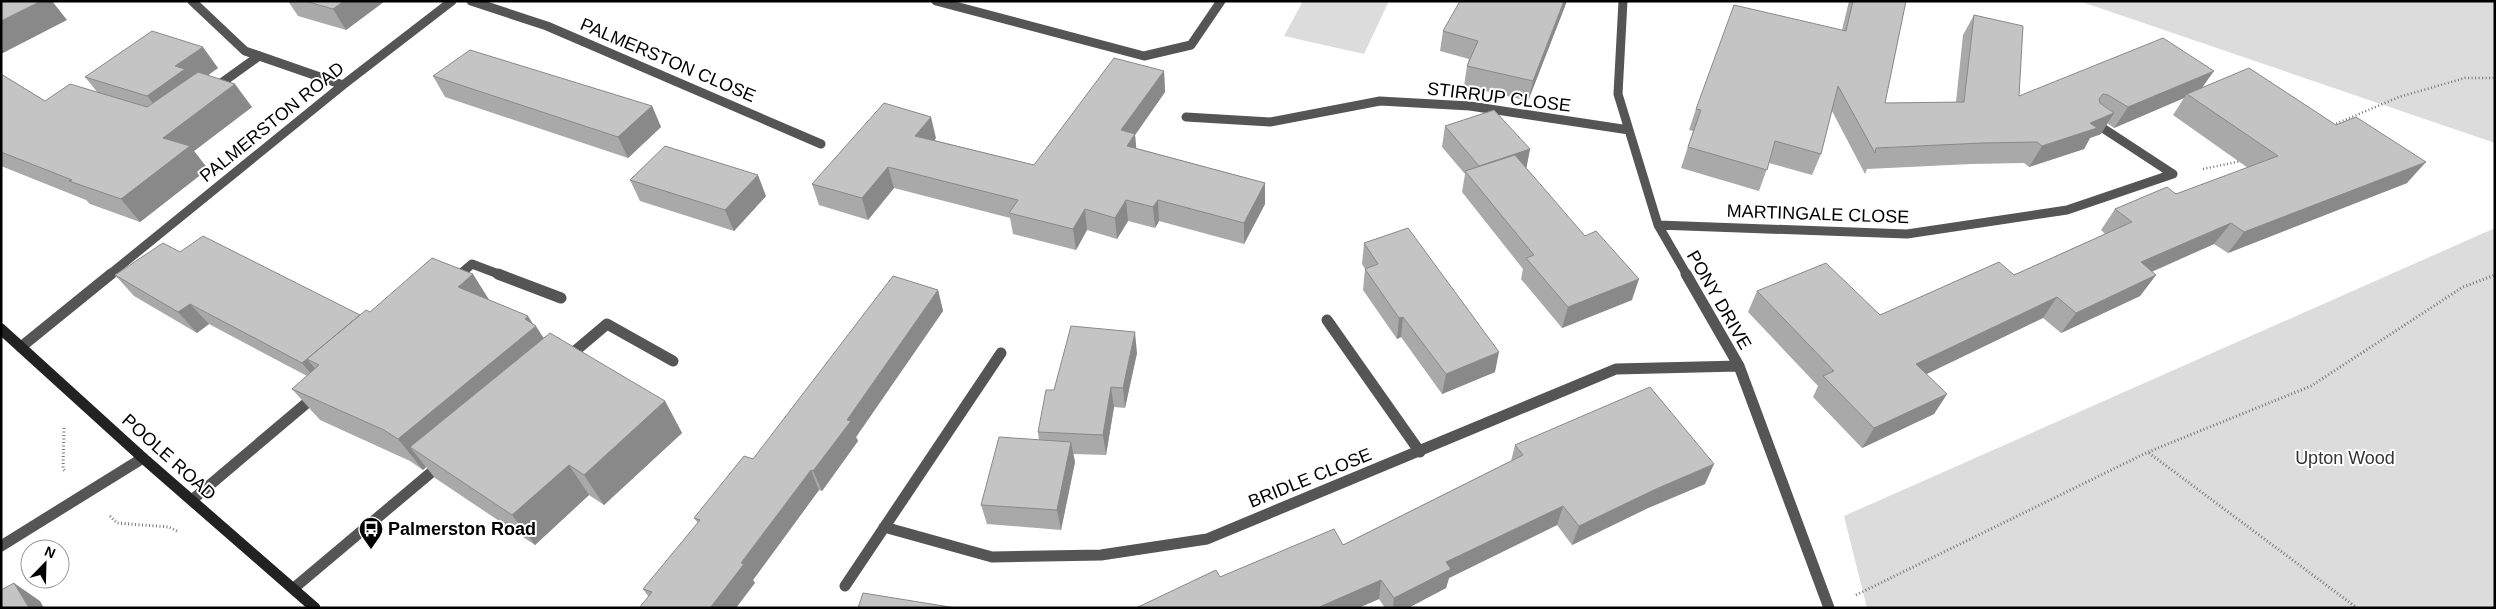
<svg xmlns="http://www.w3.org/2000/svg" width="2496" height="609" font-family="Arial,sans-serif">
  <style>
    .green { fill: #dcdcdc }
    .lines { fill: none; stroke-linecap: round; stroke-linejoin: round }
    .path-far1 { stroke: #777; stroke-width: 2.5; stroke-dasharray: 1 2.5; stroke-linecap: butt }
    .path { stroke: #777; stroke-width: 3; stroke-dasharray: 1 2.5; stroke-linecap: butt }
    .service-far1 { stroke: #555; stroke-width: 9 }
    .service { stroke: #555; stroke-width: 11 }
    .minor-far1 { stroke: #555; stroke-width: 9 }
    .minor { stroke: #555; stroke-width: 11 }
    .secondary { stroke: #222; stroke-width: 11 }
    .wall { fill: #a9a9a9 }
    .shaded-wall { fill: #898989 }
    .building { fill: #c4c4c4; stroke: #898989 }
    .labels { text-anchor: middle; stroke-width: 4; stroke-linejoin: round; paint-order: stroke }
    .street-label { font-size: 18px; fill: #000; stroke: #fff }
    .park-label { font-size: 18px; fill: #333; stroke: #fff }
    .poi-label { font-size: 18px; font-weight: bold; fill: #000; stroke: #fff; text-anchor: start }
  </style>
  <rect width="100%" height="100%" fill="#fff"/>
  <path class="green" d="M1303,1H1389L1364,54L1284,36Z
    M2079,1H2495V143Z
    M2495,228V608H1867L1844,516Z"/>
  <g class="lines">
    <path class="path-far1" d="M2333,125L2399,97L2465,78H2495
      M2203,169L2241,161"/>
    <path class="path" d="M64,428L63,469L65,471
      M2149,453L2357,608
      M110,516L117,523L169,527L177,531
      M1856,595L2148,452L2311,386L2463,287L2495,275"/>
    <path class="service-far1" d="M213,89L259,56
      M459,275L472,264L501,275"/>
    <path class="service" d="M498,274L561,298
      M454,279L460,274
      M568,357L607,324L673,361
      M192,500L315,396
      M294,588L440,465"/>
    <path class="minor-far1" d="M192,1L245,51L343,85
      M471,1L547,26L821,144
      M936,1L1144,56L1191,45L1221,1
      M1623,1L1618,94L1658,225L1687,275
      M1186,117L1270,122L1380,101L1470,106L1629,130
      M2092,121L2173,174
      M1658,225L1907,234L2067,210L2173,174
      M109,275L343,85L452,1"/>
    <path class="minor" d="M1686,274L1739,366L1829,608
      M1327,320L1420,452
      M21,347L111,274
      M884,527L992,557L1101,555L1207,539L1616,369L1739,366
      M1,546L143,458
      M845,586L1001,353"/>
    <path class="secondary" d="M1,329L143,458L315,608"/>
  </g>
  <path class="wall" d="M288,1H385L346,30L298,16Z
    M1567,1L1528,101L1464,86L1467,66L1469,59L1440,51L1443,31Z
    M1849,1H1906L1885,103L1956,102L1963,35L1974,15L2019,96L2202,88L2407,183L2228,253L2214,244L2152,272L2156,275L2140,296L2061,333L2043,318L1926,374L1947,394L1934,414L1862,448L1813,397L1818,386L1748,312L1757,291L1880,315L2014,275L2105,234L2101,230L2115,209L2176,194L2248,168L2173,115L2184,98L2114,128L2107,123L2101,134L2090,138L2084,149L2029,167L2024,163L1971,164L1867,169L1865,174L1832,111L1821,154L1812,175L1769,163L1759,191L1681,168L1693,131L1689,130L1696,109L1842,30Z
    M218,68L208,75L252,107L194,151L208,169L140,222L90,204L86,200L1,166V74L45,101L98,93L85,77Z
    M1164,71L1165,92L1135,135L1136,148L1265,183V204L1244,244L1159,221L1155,228L1128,221L1117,239L1087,230L1076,250L1013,234L1010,218L894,188L868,220L819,205L812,184L936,138L934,140L1034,165Z
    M433,76L652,106L661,127L628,158L445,97Z
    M1445,126L1530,149L1526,168L1632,300L1562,328L1521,279L1523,269L1462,192L1465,174L1442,147Z
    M630,180L766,196L734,231L640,201Z
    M1364,243L1495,372L1442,394L1401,337L1397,339L1363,290L1365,269L1362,264Z
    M180,252L360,315L370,312L490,300L532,323L544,338L665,401L682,433L604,505L589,495L535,545L435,478L426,467L423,470L410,461L320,420L292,389L307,376L209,324L197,333L134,296L115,275Z
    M938,290L943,311L856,437L858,441L822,491L819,490L753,580L755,583L648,596L643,589L698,523L694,518Z
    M1137,353L1125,408L1114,407L1106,455L1073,454L1075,462L1061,530L987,524L981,505L1039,440L1038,432L1054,390Z
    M1515,445L1705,484L1648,508L1572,545L1557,525L1449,578L1446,588L1408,608H1385L1379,599L1358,608H1136L1220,577L1343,545L1511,461Z"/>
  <path class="shaded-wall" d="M41,1H52L67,20L1,54V21Z
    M344,1H385L346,30L333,9Z
    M1564,1H1567L1528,101L1533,81Z
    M203,47L218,68L196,84L164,117L147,96L175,66Z
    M1164,71L1165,92L1135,135L1137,155L1123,152L1121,130Z
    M2214,71L2199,92L2187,94L2184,98L2114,128L2128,107Z
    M235,84L252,107L194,151L208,169L140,222L121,199L163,138Z
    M652,106L661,127L628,158L618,137Z
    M2114,113L2101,134L2090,138L2084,149L2029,167L2042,146L2090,123Z
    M931,117L936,138L920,157L915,136Z
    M1530,149L1526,170L1479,166Z
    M2426,162L2407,183L2228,253L2244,232Z
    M888,167L894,188L868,220L862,198Z
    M758,175L766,196L734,231L725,210Z
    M1265,183V204L1244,244V223Z
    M1126,200L1128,221L1117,239L1115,218Z
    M1158,200L1159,221L1155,228L1153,207Z
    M1085,209L1087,230L1076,250L1073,229Z
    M2231,223L2214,244L2125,283L2141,262Z
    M473,274L493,306L458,287Z
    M2156,275L2140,296L2061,333L2076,313Z
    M1639,279L1632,300L1562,328L1568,307Z
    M938,290L943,311L856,437L858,441L822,491L813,471L847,420Z
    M2057,297L2043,318L1904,385L1916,364Z
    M190,304L209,324L197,333L178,312Z
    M528,316L535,327L536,326L556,358L410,447L426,467L423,470L398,439Z
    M1403,317L1401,337L1397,339L1399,318Z
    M1135,332L1137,353L1125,408L1123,388Z
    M1499,352L1495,372L1442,394L1446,374Z
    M307,359L324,379L319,383L302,363Z
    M1111,387L1114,407L1106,455L1103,435Z
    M1947,394L1934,414L1862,448L1874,428Z
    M665,401L682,433L604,505L584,475Z
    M1071,442L1075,462L1061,530L1057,510Z
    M1714,464L1705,484L1648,508L1572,545L1579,526L1656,489Z
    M569,465L589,495L535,545L512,515Z
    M811,470L819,490L753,580L755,583L736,608H710L741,563Z
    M1563,506L1557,525L1449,578L1446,588L1408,608H1393L1394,598L1446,562Z
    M1381,580L1379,599L1358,608H1317Z
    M14,583L40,601L44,608H29Z"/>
  <path class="building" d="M1,1H41L1,21Z
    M305,1H344L333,9Z
    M1460,1H1564L1533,81L1467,66L1478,41L1443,31Z
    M1853,1H1906L1885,103L1964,102L1974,15L2023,26L2019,96L2163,38L2214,71L2128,107L2108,95L2103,94L2099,99L2100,103L2114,113L2090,123L2097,128L2042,146L2037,142L1982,143L1876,148L1875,153L1838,86L1821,154L1775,141L1767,170L1688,147L1701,110L1696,109L1734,5L1846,31Z
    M152,31L203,47L175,66L185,69L147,96L85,77Z
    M470,50L652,106L618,137L433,76Z
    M1114,58L1164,71L1121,130L1135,134L1127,146L1265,183L1244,223L1158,200L1153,207L1126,200L1115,218L1085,209L1073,229L1009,213L1018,200L888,167L862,198L812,184L884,103L931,117L915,136L1034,165Z
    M2249,68L2336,125L2356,117L2426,162L2244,232L2231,223L2141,262L2156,275L2076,313L2057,297L1916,364L1947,394L1874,428L1823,376L1834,371L1757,291L1826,263L1880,315L1999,262L2014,275L2132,222L2115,209L2167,187L2176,194L2278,156L2187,94Z
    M198,72L235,84L163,138L190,146L121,199L69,181L72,180L1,152V74L45,101L70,84L147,107Z
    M1494,110L1530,149L1479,166L1445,126Z
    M665,146L758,175L725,210L630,180Z
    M1515,155L1585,236L1596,231L1639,279L1568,307L1526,258L1534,255L1465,171Z
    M1408,228L1499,352L1446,374L1403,317L1399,318L1365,269L1378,264L1364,243Z
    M203,236L360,315L302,363L190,304L178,312L115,275L163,243L180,252Z
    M432,258L473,274L458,287L528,316L525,319L536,326L398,439L384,430L292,389L319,365L307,359L366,310L370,312Z
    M893,276L938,290L847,420L851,421L813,471L811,470L741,563L744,564L710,608H639L652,592L643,589L700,520L694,518L744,456L753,459Z
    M1071,326L1135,332L1123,388L1111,387L1103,435L1038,432L1046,390H1054Z
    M550,333L665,401L584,475L569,465L512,515L410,447Z
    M1650,387L1714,464L1656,489L1579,526L1563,506L1446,562L1451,569L1394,598L1381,580L1317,608H1136L1216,570L1220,577L1334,529L1343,545L1523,455L1515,445Z
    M999,437L1071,442L1057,510L981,505Z
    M14,583L29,608H1V590Z
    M863,593L956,608H858Z"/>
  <defs>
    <symbol id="bus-pin" viewBox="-11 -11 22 30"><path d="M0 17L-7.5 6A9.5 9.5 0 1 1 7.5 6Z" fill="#000" stroke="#fff"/><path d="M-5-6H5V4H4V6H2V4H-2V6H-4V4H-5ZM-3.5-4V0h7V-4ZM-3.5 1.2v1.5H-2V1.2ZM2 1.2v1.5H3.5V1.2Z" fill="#fff"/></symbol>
  </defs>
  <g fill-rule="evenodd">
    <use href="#bus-pin" x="357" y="515" width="28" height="38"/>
  </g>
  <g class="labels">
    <g class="street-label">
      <text transform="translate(668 60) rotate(23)" y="6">PALMERSTON CLOSE</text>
      <text transform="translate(1499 97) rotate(7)" y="6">STIRRUP CLOSE</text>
      <text transform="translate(272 122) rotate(-39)" y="6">PALMERSTON ROAD</text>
      <text transform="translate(1818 214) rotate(2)" y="6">MARTINGALE CLOSE</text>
      <text transform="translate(1719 300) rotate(60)" y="6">PONY DRIVE</text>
      <text transform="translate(169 457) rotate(42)" y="6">POOLE ROAD</text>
      <text transform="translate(1310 478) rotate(-22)" y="6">BRIDLE CLOSE</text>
    </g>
    <g class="park-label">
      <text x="2345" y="464">Upton Wood</text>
    </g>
    <g class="poi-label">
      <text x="388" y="535">Palmerston Road</text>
    </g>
  </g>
  <rect width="2496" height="609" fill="none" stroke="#000000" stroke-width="5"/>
  <g transform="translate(45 564) rotate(23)"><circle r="24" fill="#ffffff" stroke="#999999"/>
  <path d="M0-4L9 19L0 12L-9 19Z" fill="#000000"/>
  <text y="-8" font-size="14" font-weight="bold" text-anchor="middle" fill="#000000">N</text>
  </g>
</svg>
